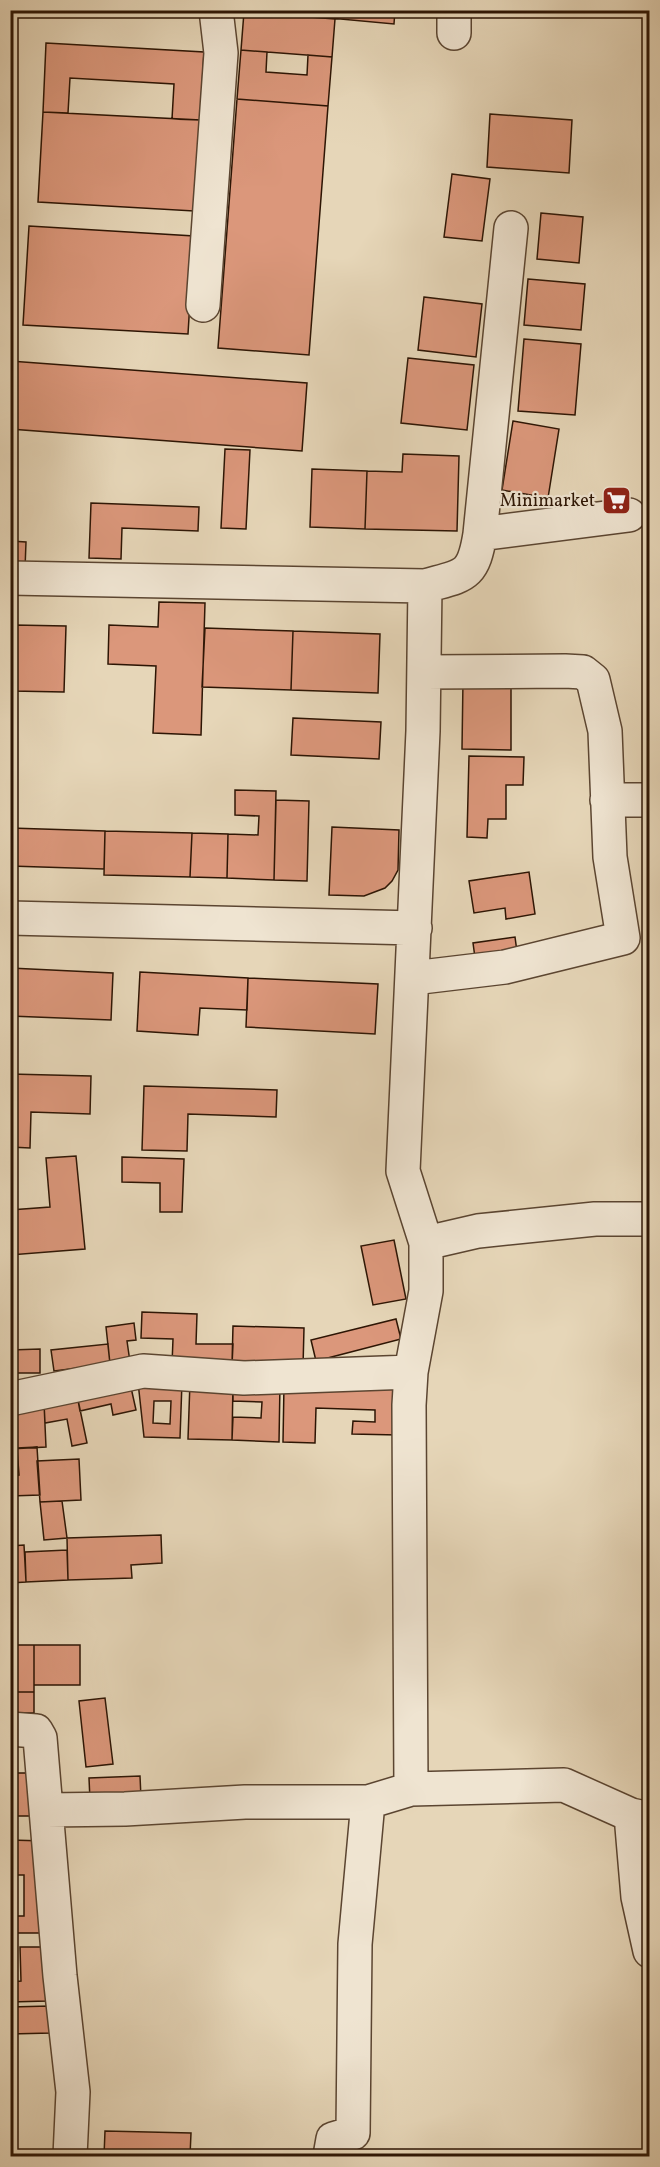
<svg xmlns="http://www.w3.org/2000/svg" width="660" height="2167" font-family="Vollkorn,serif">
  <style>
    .building { fill: #db977b; stroke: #2d1504; stroke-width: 1.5; fill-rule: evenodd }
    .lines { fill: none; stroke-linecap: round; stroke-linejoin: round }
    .minor-casing { stroke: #5b4531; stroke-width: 36 }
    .minor { stroke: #efe4d1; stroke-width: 33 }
    .labels { text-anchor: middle; stroke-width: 4.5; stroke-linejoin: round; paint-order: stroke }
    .poi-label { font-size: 18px; fill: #2d1504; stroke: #efe4d1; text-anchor: end }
  </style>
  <rect width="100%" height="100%" fill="#e6d6b8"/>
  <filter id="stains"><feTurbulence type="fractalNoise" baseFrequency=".00333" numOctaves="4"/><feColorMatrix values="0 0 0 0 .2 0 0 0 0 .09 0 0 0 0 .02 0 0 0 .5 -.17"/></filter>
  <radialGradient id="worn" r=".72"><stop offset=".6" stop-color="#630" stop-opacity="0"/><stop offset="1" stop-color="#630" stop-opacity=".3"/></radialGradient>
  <path class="building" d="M244,10H395L394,24Z
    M244,12L335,19L332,57L241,50Z
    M46,43L204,52L200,120L172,119L174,84L70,78L68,113L43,112Z
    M241,50L267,52L266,72L307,75L308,55L332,57L328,106L237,99Z
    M237,99L328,106L309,355L218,348Z
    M43,112L200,120L194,211L38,202Z
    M490,114L572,120L569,173L487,167Z
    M452,174L490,179L482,241L444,237Z
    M541,213L583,217L579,263L537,259Z
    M29,226L194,236L188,334L23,325Z
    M528,279L585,284L581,330L524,325Z
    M424,297L482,304L476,357L418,350Z
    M524,339L581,344L575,415L518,411Z
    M408,358L474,365L467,430L401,423Z
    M10,361L307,383L302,451L10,429Z
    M513,421L559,429L548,498L502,490Z
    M225,449L250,450L246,529L221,528Z
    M403,454L459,456L457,531L365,529L367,471L402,472Z
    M312,469L367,471L365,529L310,527Z
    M91,503L199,507L198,531L122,528L121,559L89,558Z
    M10,541L26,542L25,569H10Z
    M159,602L205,603L201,735L153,733L156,666L108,664L109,625L158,627Z
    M14,625L66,626L64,692L12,691Z
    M205,628L293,631L291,690L202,687Z
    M293,631L380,634L378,693L291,690Z
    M463,680L511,681V750L462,749Z
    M293,718L381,722L379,759L291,755Z
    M469,756L524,757L523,785H506V819H488L487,838L467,837Z
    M235,790L276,791L274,880L227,878L228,834L258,835L259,816L235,815Z
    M276,800L309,801L307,881L274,880Z
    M332,827L399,830L398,870L392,881L385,888L364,896L329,895Z
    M10,828L105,831L104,869L10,866Z
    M105,831L192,833L190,877L104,875Z
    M192,833L228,834L227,878L190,877Z
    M529,872L535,914L506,919L505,908L474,913L469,881Z
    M515,937L518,959L476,965L473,943Z
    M10,968L113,973L111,1020L10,1016Z
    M140,972L248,978L247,1010L200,1008L198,1035L137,1031Z
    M248,978L378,984L375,1034L246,1027Z
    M10,1074L91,1076L90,1114L31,1112L30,1148L10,1147Z
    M144,1086L277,1090L276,1117L188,1114L187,1151L142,1150Z
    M76,1156L85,1249L10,1255V1210L50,1207L46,1158Z
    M122,1157L184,1159L182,1212H160V1183L122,1182Z
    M394,1240L406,1299L373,1305L361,1246Z
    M142,1312L197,1314L196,1344H233L232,1365L172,1364L173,1339L141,1338Z
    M396,1319L401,1339L316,1361L311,1340Z
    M134,1323L136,1340L127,1341L130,1362L110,1364L106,1327Z
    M233,1326L304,1328L303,1367L232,1365Z
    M108,1344L110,1364L54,1371L51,1350Z
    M40,1349V1373H10V1350Z
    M138,1382H182L180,1438L144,1437ZM154,1401H171L170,1424L153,1423Z
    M190,1382L233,1383L232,1440L188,1439Z
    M130,1383L136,1410L113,1415L111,1404L80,1411L77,1395Z
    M233,1383L280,1384L279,1442L232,1440L233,1417L261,1418L262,1402L233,1401Z
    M284,1385L399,1388L398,1435L352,1434L353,1421L375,1422V1410L316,1408L315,1443L283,1442Z
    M77,1395L87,1443L72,1446L67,1419L45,1423L44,1403Z
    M44,1403L46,1447L10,1449V1410Z
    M37,1447L40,1495L10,1496V1476L19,1475L17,1448Z
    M79,1459L81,1500L40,1502L37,1461Z
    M62,1501L67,1538L44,1540L40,1502Z
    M161,1535L162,1563L131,1565L132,1578L68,1580L67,1538Z
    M24,1545L26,1582L10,1583V1546Z
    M67,1550L68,1580L26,1582L25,1552Z
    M10,1645H34V1692H10Z
    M34,1645H80V1685H34Z
    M10,1692H34V1713H10Z
    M105,1698L113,1764L86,1767L79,1701Z
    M10,1736H14V1797H10Z
    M14,1773H35L36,1816H15Z
    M140,1776L141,1798L90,1800L89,1778Z
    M10,1840L44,1841L42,1933H10V1916H24V1875H10Z
    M20,1947H46L47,2001L10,2002V1982L21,1981Z
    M50,2006L51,2033L10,2034V2007Z
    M105,2131L191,2133L190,2156H104Z"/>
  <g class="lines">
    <defs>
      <path id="minor" d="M454,33V10
        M203,305L221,53L216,10
        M480,534L629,515
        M10,578L425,586C464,575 473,578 480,534L511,228
        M607,800H650
        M10,918L415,928
        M413,978L505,967L623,938L610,857L605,731L593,680L583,672L565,671L425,672
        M426,1243L478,1231L595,1219H650
        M10,1399L143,1371L244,1378L411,1372
        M10,1729L36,1731L40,1738L60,1976L73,2092L70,2156
        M411,1789L409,1405L411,1372L426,1291V1243L403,1171L423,731L425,586
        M47,1810L125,1809L245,1802H368L411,1789L564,1785L631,1815L650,1819
        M631,1815L638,1897L650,1951
        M330,2156L333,2139L353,2133L355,1944L368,1802"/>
    </defs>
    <use href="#minor" class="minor-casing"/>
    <use href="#minor" class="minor"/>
  </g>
  <defs>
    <symbol id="supermarket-square" viewBox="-11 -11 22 22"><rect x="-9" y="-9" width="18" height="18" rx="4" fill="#8f2418" stroke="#efe4d1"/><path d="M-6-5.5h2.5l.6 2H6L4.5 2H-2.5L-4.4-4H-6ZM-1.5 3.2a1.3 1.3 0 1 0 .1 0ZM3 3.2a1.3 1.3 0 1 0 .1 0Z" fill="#fff"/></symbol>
  </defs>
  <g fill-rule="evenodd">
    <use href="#supermarket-square" x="600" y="484" width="33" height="33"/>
  </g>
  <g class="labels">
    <g class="poi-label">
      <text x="595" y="506">Minimarket</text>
    </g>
  </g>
  <rect width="660" height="2167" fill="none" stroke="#e6d6b8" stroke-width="36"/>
  <rect x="12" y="12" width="636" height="2143" fill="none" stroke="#2d1504" stroke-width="3"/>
  <rect x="18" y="18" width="624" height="2131" fill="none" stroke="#2d1504" stroke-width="1.5"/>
  <rect width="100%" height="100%" filter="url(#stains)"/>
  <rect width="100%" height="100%" fill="url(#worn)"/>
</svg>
